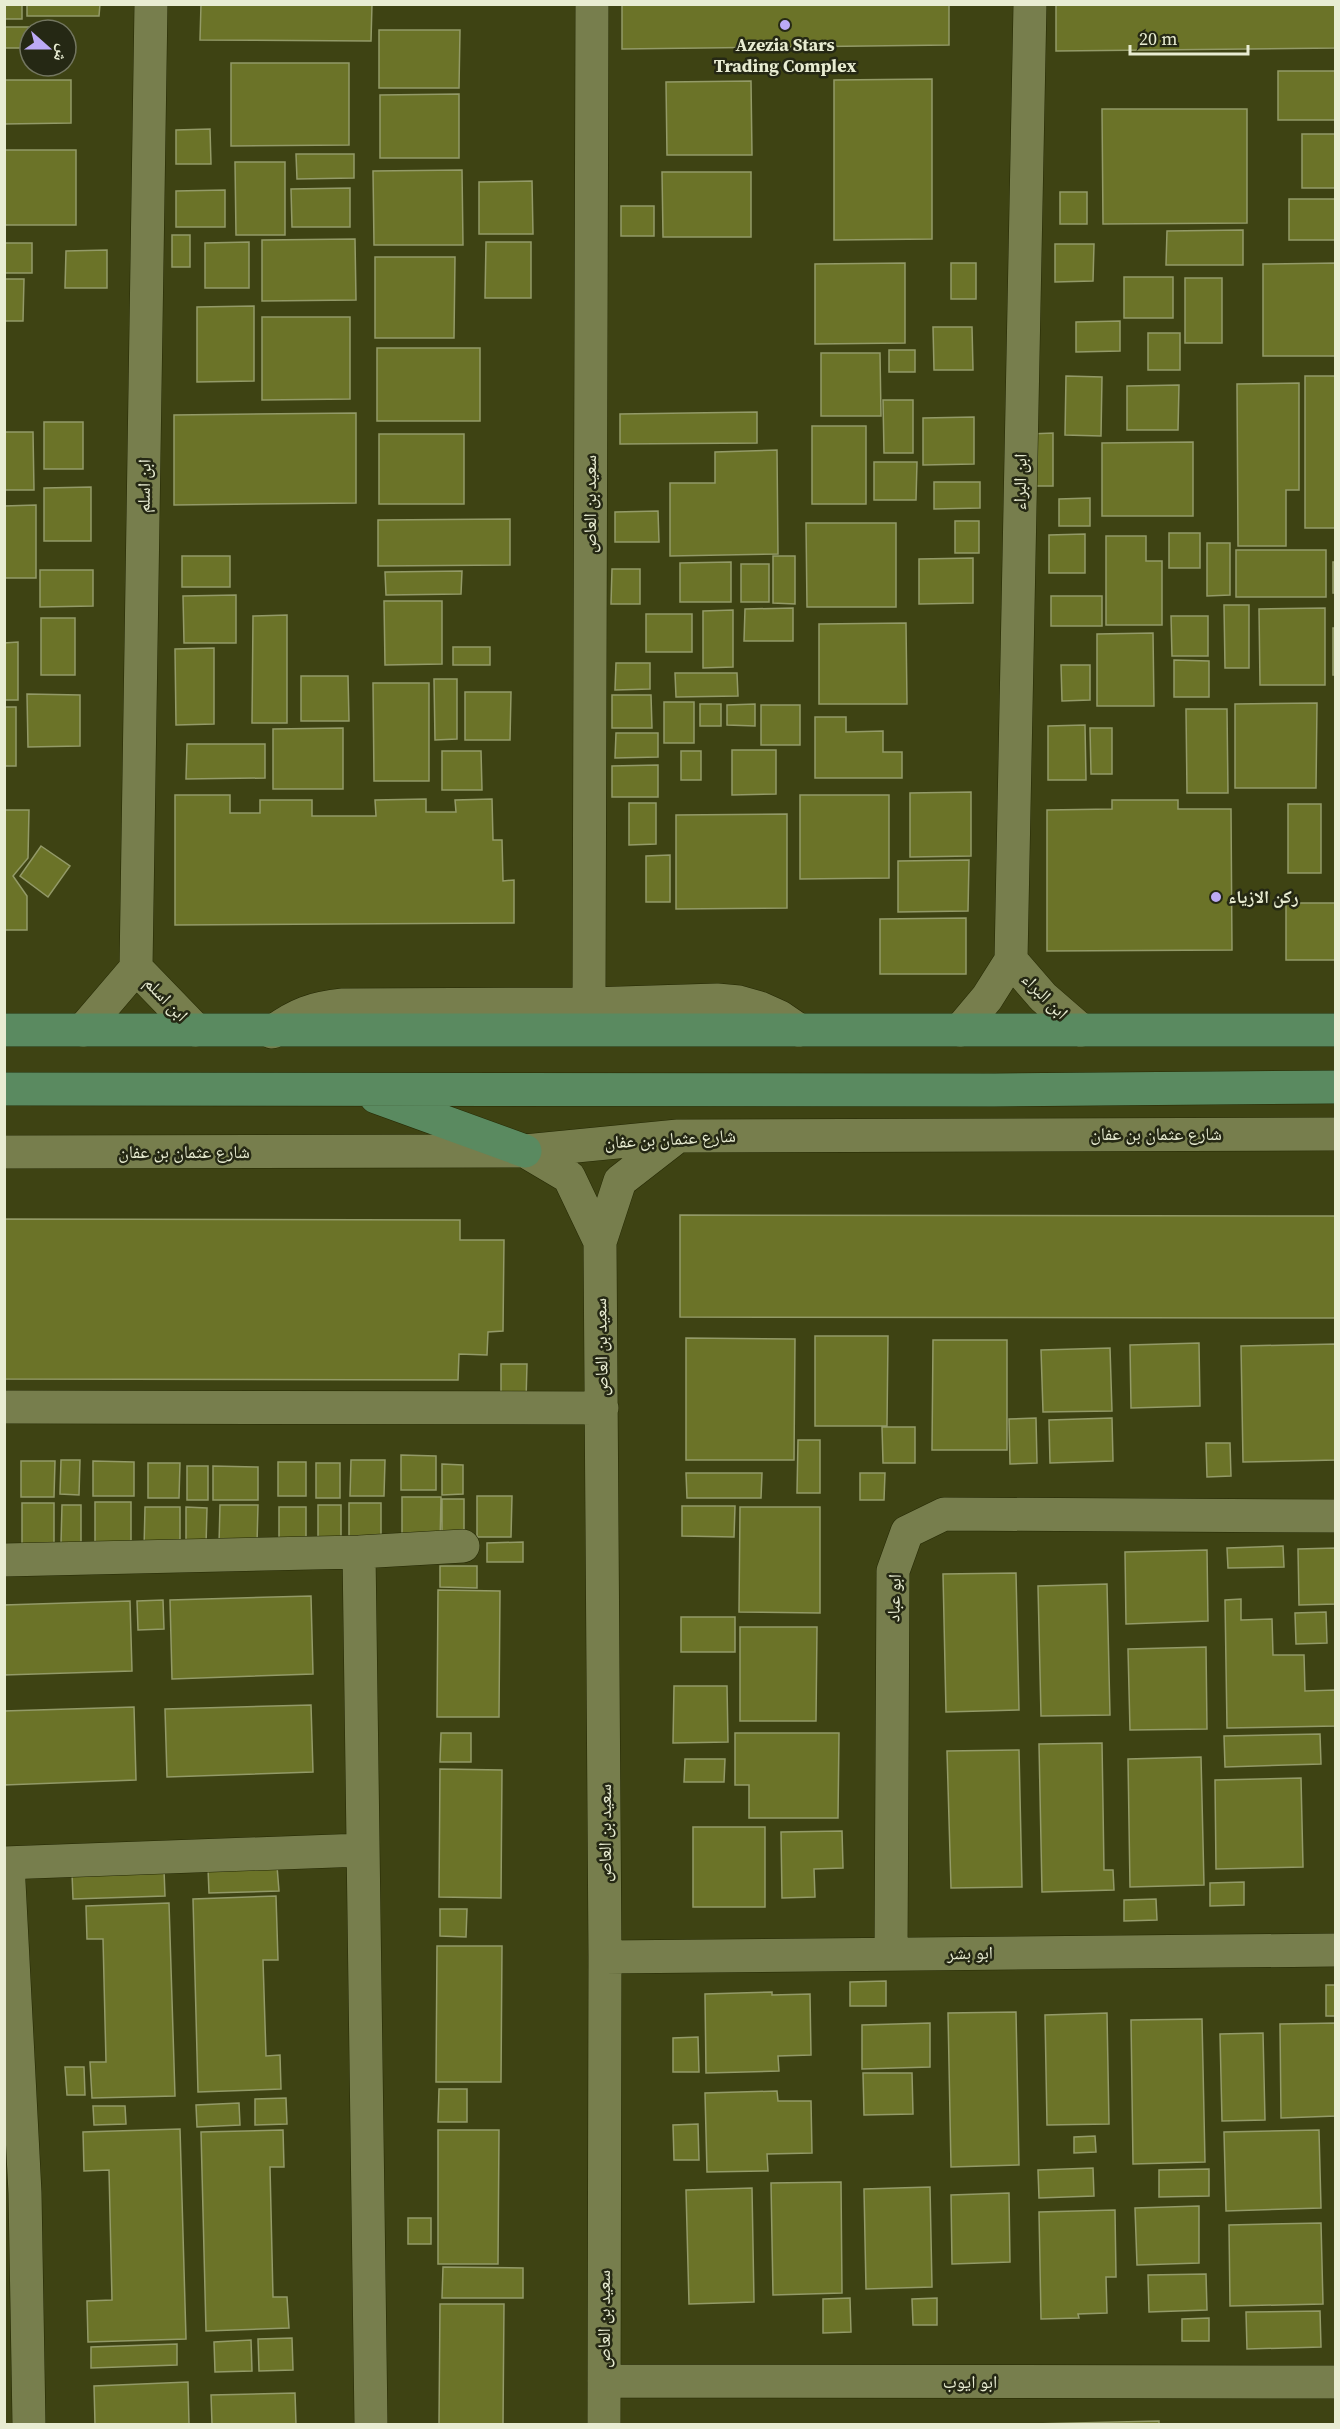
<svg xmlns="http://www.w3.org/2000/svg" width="1340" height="2429" font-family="'Source Serif 4','Noto Naskh Arabic',serif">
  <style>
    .building { fill: #6b7328; stroke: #939a68; stroke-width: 1.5 }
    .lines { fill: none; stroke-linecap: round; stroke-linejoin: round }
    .street-casing { stroke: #252904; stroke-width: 34 }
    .secondary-casing { stroke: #252904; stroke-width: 34 }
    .street { stroke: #777e4d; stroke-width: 33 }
    .secondary { stroke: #5a8a60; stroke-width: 33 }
    .poi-dot { fill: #bcaaf5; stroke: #252814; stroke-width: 2 }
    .labels { text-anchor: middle; stroke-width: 5; stroke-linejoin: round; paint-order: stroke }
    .poi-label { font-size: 18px; font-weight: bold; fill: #e8ecd2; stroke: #252814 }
    .street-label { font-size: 18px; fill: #e8ecd2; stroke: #252814 }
  </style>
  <rect width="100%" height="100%" fill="#3e4313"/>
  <path class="building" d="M4,4H22V19H4Z
    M27,4H100L99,16H27Z
    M201,4H372L371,41L200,40Z
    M622,4H949V45L622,49Z
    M1056,4H1336V48L1056,51Z
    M4,27H63V30H30V48H4Z
    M379,30H460L459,88H379Z
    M231,63H349V145L231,146Z
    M1278,71H1336V120H1278Z
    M932,79V239L834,240V80Z
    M4,80H71V123L4,124Z
    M751,81L752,155H667L666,82Z
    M459,94V158H380V95Z
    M1102,109H1247V223L1103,224Z
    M210,129L211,164H176V130Z
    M1302,134H1336V188H1302Z
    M4,150H76V225H4Z
    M296,154H354V178L297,179Z
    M235,162H285V235H236Z
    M462,170L463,245H374L373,171Z
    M662,172H751V237H663Z
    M532,181L533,234H479V182Z
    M350,188V227H292L291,189Z
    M225,190V227H176V191Z
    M1060,192H1087V224H1060Z
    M1289,199H1336V240H1289Z
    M621,206H654V236H621Z
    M1243,230V265H1166L1167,231Z
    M172,235H190V267H172Z
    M355,239L356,300L262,301V240Z
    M249,242V288H205V243Z
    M486,242H531V298H485Z
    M4,243H32V273H4Z
    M1055,244H1094L1093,281L1055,282Z
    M107,250V288H65L66,251Z
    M375,257H455L454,338H375Z
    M905,263V343L815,344V264Z
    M951,263H976V299H951Z
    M1336,263V356H1263V264Z
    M1124,277H1173V318H1124Z
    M1185,278H1222V343H1185Z
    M4,279H24L23,321H4Z
    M254,306V381L197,382V307Z
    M262,317H350V399L262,400Z
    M1120,321V351L1076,352V322Z
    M933,327H972L973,370H934Z
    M1148,333H1180V370H1148Z
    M377,348H480V421H377Z
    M889,350H915V372H889Z
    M821,353H880L881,416H821Z
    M1066,376L1102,377L1101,436L1065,435Z
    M1305,376H1336V528H1305Z
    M1299,383V490H1286V546H1238L1237,384Z
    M1179,385L1178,430H1127V386Z
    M883,400H913V453H884Z
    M757,412V443L620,444V414Z
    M356,413V503L174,505V415Z
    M974,417V464L923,465V418Z
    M44,422H83V469H44Z
    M812,426H866V504H812Z
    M4,432H33L34,490H4Z
    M1053,433V486H1030L1029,434Z
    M379,434H464V504H379Z
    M1193,442V516H1102V443Z
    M777,450L778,554L670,556V483H715V452Z
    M874,462H917L916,500H874Z
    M934,482H980V508L934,509Z
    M91,487V541H44V488Z
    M1090,498V526H1059V499Z
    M36,505V578H4V506Z
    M658,511L659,542H615V512Z
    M510,519V565L378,566V520Z
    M955,521H979V553H955Z
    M806,523H896V607H807Z
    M1169,533H1200V568H1169Z
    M1085,534V573H1049V535Z
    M1106,536H1146V561H1162V625H1106Z
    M1207,543H1230V595L1207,596Z
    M1236,550H1326V597H1236Z
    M182,556H230V587H182Z
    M773,556H795V604L773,603Z
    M973,558V603L919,604V559Z
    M731,562V602H680V563Z
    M1333,562H1336V593H1333Z
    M741,564H769V602H741Z
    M612,569H640V604H611Z
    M40,570H93V606L40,607Z
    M462,571L461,594L386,595L385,572Z
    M236,595V643H184L183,596Z
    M1051,596H1102V626H1051Z
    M384,601H442V664L385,665Z
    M1224,605H1249V668H1225Z
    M793,608V641H744L745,609Z
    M1325,608V685H1260L1259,609Z
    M733,610V667L703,668V611Z
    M646,614H692V652H646Z
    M287,615V723H252L253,616Z
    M1171,616H1208V656H1172Z
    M41,618H75V675H41Z
    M906,623L907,704H819V624Z
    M1333,628H1336V675H1333Z
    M1153,633L1154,706H1097V634Z
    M18,642V700H4V643Z
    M453,647H490V665H453Z
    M214,648V724L176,725L175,649Z
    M1174,660L1209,661V697H1174Z
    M616,663H650V689L615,690Z
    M1061,665H1090V700L1062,701Z
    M675,673H737L738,696L676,697Z
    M301,676H348L349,721H301Z
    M434,679H457V739L435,740Z
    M373,683H429V781H374Z
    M465,692H511L510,740H465Z
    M27,694L80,695V746L28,747Z
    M612,695H651L652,728H612Z
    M664,702H694V743H664Z
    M1317,703L1316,788H1235V704Z
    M700,704H721V726H700Z
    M755,704V726L727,725V705Z
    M761,705H800V745H761Z
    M4,707H16V766H4Z
    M1186,709H1227L1228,793H1187Z
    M815,717H846V732L883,731V752H902V778H815Z
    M1085,725L1086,780H1048V726Z
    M343,728V789H273V729Z
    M1090,728H1112V774H1091Z
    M616,733H658V757L615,758Z
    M187,744H265V778L186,779Z
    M732,750H776V794L732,795Z
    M442,751H481L482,790H442Z
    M681,751H701V780H681Z
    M658,765V797H612V766Z
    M971,792V856L910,857V793Z
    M175,795H230V813H260V800H312V816H376L375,800L426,799V812H456L455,800L492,799L493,840H502L503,881L514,880V923L175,925Z
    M800,795H889V878L800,879Z
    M1112,800H1178V809H1231L1232,950L1047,951V810L1112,809Z
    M629,803H656V844L629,845Z
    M1288,804H1321V873H1288Z
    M4,810H29L28,858L13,876L27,896V930H4Z
    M787,814V908L676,909V815Z
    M41,846L70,866L48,897L20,876Z
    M670,855V902H646V856Z
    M969,860L968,911L898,912V861Z
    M1286,903H1336V960H1286Z
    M966,918V974H880V919Z
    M680,1215L1336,1216V1318L680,1317Z
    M4,1219L460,1220V1240H504L503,1331L488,1332L487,1355L459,1354L458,1380L4,1379Z
    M815,1336H888L887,1426H815Z
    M686,1338L795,1339L794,1460H686Z
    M933,1340H1007V1450H932Z
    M1199,1343L1200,1406L1131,1408L1130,1345Z
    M1336,1344V1460L1243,1462L1241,1346Z
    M1110,1348L1112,1411L1043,1412L1041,1350Z
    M501,1364H527L526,1401H501Z
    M1036,1418L1037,1463L1010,1464L1009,1419Z
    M1112,1418L1113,1461L1050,1463L1049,1420Z
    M882,1427H915V1463H883Z
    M798,1440H820V1493H797Z
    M1206,1443H1230L1231,1476L1207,1477Z
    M401,1455L436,1456V1490H401Z
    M61,1460H80L79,1495L60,1494Z
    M351,1460H385L384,1496H350Z
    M21,1461H55L54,1497H21Z
    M93,1461L134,1462V1496H93Z
    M278,1462H306V1496H278Z
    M148,1463H180L179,1498H148Z
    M316,1463H340V1498H316Z
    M442,1464L463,1465V1494L442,1495Z
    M187,1466H208V1500H187Z
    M213,1466L258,1467V1500H213Z
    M686,1473H762L761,1498H687Z
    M860,1473H885L884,1500H860Z
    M477,1496H512L511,1537H477Z
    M402,1497H441L440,1545H402Z
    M442,1499H464V1540H442Z
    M95,1502H131V1544H95Z
    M22,1503H54V1545H22Z
    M349,1503H381V1544L349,1545Z
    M62,1505H81V1544H61Z
    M220,1505H258L257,1544H219Z
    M318,1505H341V1542H318Z
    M682,1506H735L734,1537L682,1536Z
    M145,1507H180V1549H144Z
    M186,1507L207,1508L206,1546H186Z
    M279,1507H306V1539H279Z
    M740,1507H820V1613L739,1612Z
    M523,1542V1562H487V1543Z
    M1283,1546L1284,1567L1228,1568L1227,1548Z
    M1336,1548V1604L1299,1605L1298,1549Z
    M1207,1550L1208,1621L1126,1624L1125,1552Z
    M440,1566H477V1588L440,1587Z
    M1016,1573L1019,1710L946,1712L943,1574Z
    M1107,1584L1110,1715L1041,1716L1038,1586Z
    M438,1590L500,1591L499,1717H437Z
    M311,1596L313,1674L172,1679L170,1600Z
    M1241,1599V1620L1272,1619L1273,1655H1304L1305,1691L1336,1690V1726L1227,1728L1225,1600Z
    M163,1600L164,1629L138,1630L137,1601Z
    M130,1601L132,1671L4,1675V1605Z
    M1326,1612L1327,1643L1296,1644L1295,1613Z
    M681,1617H735V1652H681Z
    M740,1627H817L816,1721H740Z
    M1206,1647L1207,1729L1130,1730L1128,1649Z
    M674,1686H727L728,1742L673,1743Z
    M311,1705L313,1772L167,1777L165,1709Z
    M134,1707L136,1780L4,1785V1711Z
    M441,1733H471V1762H440Z
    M735,1733H839L838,1818H749V1785H735Z
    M1320,1734L1321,1764L1225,1767L1224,1736Z
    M1102,1743L1104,1870H1113L1114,1890L1042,1892L1039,1744Z
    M1019,1750L1022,1887L951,1888L947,1751Z
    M1201,1757L1204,1885L1130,1887L1128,1759Z
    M685,1759H725L724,1782H684Z
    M440,1769L502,1770L501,1898L439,1897Z
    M1301,1778L1303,1867L1216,1869L1215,1780Z
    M693,1827H765V1907H693Z
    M842,1831L843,1868L814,1869L815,1897L782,1898L781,1832Z
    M277,1866L279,1891L209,1893L208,1868Z
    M164,1870L165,1896L73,1899L72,1873Z
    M1244,1882V1905L1210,1906V1883Z
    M276,1896L278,1960H263L266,2056L280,2055L281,2089L198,2092L193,1899Z
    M1156,1899L1157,1920L1124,1921V1900Z
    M169,1903L175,2096L92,2098L90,2062H106L103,1939H87L86,1906Z
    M440,1909H467L466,1937L440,1936Z
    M437,1946H502L501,2082H436Z
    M886,1981V2006H850V1982Z
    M1326,1985H1336V2016H1326Z
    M772,1992V1995L810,1994L811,2055L778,2056L779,2071L706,2073L705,1994Z
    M1016,2012L1019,2165L951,2167L948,2013Z
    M1107,2013L1109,2124L1047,2125L1045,2015Z
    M1202,2019L1205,2162L1133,2164L1131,2020Z
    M930,2023V2067L862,2069V2025Z
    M1336,2023V2116L1281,2118L1280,2024Z
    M1263,2033L1265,2120L1222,2121L1220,2034Z
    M698,2037L699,2072H673V2038Z
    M65,2067H84L85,2095H67Z
    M863,2073H912L913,2114L864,2115Z
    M439,2089H467V2122H438Z
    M777,2091L778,2101H811L812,2153L767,2154L768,2171L707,2172L705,2093Z
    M286,2098L287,2124L255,2125V2099Z
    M239,2103L240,2125L197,2127L196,2105Z
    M93,2106H125L126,2124L94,2125Z
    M698,2124L699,2160H674L673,2125Z
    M180,2129L186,2339L88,2342L87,2301L112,2300L109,2170L84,2171L83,2132Z
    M283,2130L284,2167H270L273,2297H287L289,2328L206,2331L201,2132Z
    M438,2130H499L498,2264H438Z
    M1319,2130L1321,2208L1226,2211L1224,2132Z
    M1095,2136L1096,2152L1074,2153V2137Z
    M1093,2168L1094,2196L1039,2198L1038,2170Z
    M1209,2169V2196L1159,2197V2170Z
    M841,2182L842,2293L773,2295L771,2183Z
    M930,2187L932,2287L866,2289L864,2189Z
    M752,2188L754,2302L689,2304L686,2190Z
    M1009,2193L1010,2262L952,2264L951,2195Z
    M1199,2206V2263L1137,2265L1135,2208Z
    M1115,2210L1116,2277H1106L1107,2313L1078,2314L1079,2318L1041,2319L1039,2212Z
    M408,2218H431V2244H408Z
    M1321,2223L1323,2304L1230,2306L1229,2225Z
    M443,2267L523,2268V2298H442Z
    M1206,2274L1207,2310L1149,2312L1148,2275Z
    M850,2298L851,2332L823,2333V2299Z
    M937,2298V2325H913L912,2299Z
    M440,2304H504L503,2424H439Z
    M1320,2311L1321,2347L1247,2349L1246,2312Z
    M1209,2318V2341H1182V2319Z
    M292,2338L293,2370L259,2371L258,2339Z
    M251,2340L252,2371L215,2372L214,2342Z
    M177,2344V2365L91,2368V2347Z
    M188,2382L189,2424H95L94,2386Z
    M295,2393L296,2424H212L211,2395Z
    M1159,2421V2424H1032Z"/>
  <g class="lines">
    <defs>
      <path id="street" d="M1011,960L1043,997L1081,1030
        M136,968L196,1030
        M589,1004L592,4
        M83,1030L136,968L151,4
        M960,1030L987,998L1011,960L1030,4
        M272,1032C297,1014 313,1008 343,1005L589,1004L717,1000L739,1002L760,1008L780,1017L799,1030
        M525,1151L569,1177L600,1242
        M4,1152L525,1151L678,1136L1336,1134
        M4,1407L602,1408
        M359,1552L371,2424
        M4,1560L359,1552L463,1546
        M4,1863L362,1850
        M8,1863L25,2193L29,2424
        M891,1954L893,1571L907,1532L944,1514L1336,1516
        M605,1957L1336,1950
        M604,2381L1336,2382
        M604,2424L605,1957L600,1242L620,1181L678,1136"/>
      <path id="secondary" d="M4,1030H1336
        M4,1089L994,1090L1336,1087
        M376,1097L525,1151"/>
    </defs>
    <use href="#street" class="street-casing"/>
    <use href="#secondary" class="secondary-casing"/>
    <use href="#street" class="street"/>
    <use href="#secondary" class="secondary"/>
  </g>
  <g class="poi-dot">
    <circle cx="785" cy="25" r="6"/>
    <circle cx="1216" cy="897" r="6"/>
  </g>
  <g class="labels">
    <g class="poi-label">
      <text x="785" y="51">Azezia Stars<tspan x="785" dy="21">Trading Complex</tspan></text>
      <text x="1228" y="903" text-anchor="start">ركن الازياء</text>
    </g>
    <g class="street-label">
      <text transform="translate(1020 482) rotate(-89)" y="6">ابن البراء</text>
      <text transform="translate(144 486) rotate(-89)" y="6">ابن اسلم</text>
      <text transform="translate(590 504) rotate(-90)" y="6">سعيد بن العاص</text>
      <text transform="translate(1045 996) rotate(45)" y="6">ابن البراء</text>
      <text transform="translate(166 999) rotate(46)" y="6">ابن اسلم</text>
      <text x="1156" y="1140">شارع عثمان بن عفان</text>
      <text transform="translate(670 1139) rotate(-3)" y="6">شارع عثمان بن عفان</text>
      <text x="184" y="1158">شارع عثمان بن عفان</text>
      <text transform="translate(601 1347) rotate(-91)" y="6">سعيد بن العاص</text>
      <text transform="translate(894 1598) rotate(-88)" y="6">ابو عباد</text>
      <text transform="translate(605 1833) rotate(-90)" y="6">سعيد بن العاص</text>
      <text transform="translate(970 1953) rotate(-1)" y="6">ابو بشر</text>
      <text transform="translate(604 2319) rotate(-90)" y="6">سعيد بن العاص</text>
      <text x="970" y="2388">ابو ايوب</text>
    </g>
  </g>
  <rect width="1340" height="2429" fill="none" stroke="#e8ecd2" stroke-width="12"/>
  <g transform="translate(48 48) rotate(111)"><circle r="28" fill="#252814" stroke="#737660" stroke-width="1.5"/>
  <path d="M0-4.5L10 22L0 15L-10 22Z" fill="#bcaaf5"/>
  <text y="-9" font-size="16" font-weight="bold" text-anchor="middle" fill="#e8ecd2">ش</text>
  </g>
  <path d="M1130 45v9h118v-9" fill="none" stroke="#e8ecd2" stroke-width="3"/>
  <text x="1139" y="45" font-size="18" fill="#e8ecd2" stroke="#252814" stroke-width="4.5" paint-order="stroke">20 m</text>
</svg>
